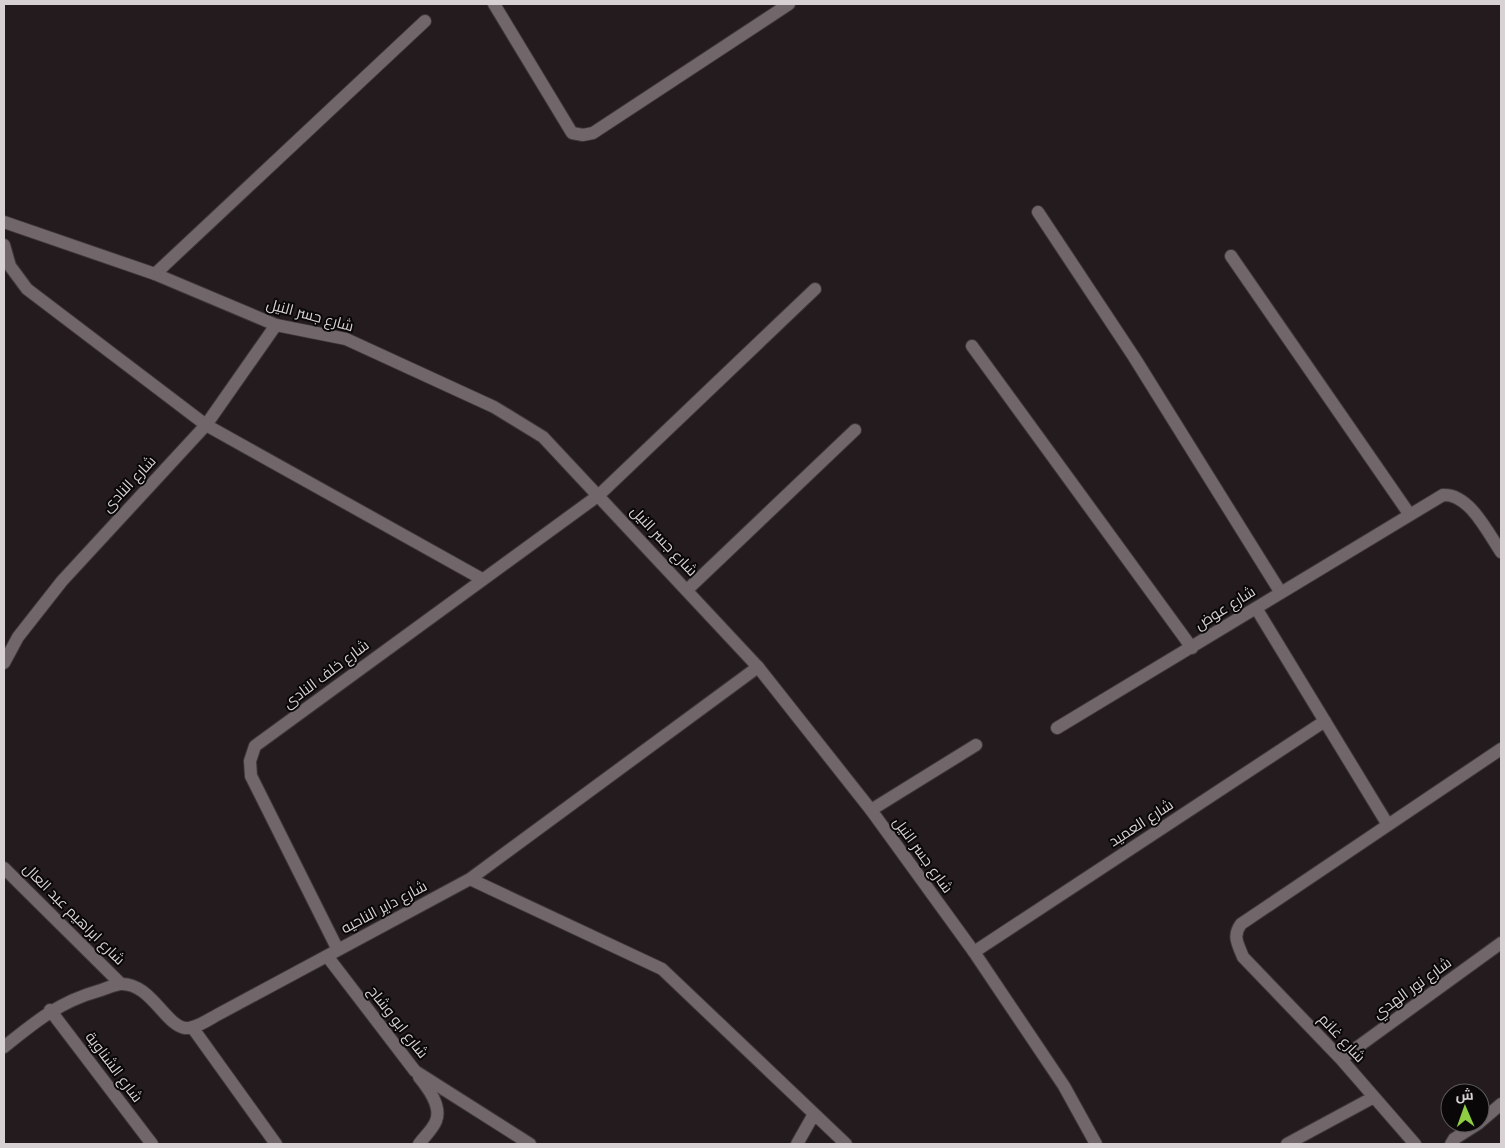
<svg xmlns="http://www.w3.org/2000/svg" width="1505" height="1148" font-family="'Roboto Serif',Cairo,serif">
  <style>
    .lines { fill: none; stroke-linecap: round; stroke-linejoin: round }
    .street-casing { stroke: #3d3739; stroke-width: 14 }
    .secondary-casing { stroke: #3d3739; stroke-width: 14 }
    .street { stroke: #71676a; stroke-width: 12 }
    .secondary { stroke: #71676a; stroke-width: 12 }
    .labels { text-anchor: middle; stroke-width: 4; stroke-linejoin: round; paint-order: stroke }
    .street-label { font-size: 15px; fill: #d7d1d3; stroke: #0a0708 }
  </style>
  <rect width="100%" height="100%" fill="#231b1e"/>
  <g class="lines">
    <defs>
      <path id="street" d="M494,4L572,133L583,135L593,133L789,4
        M1038,212L1134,357L1281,593
        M4,245L10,266L27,289L206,425L482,579
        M1231,256L1410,515
        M155,274L425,21
        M972,346L1192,648
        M687,590L855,430
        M1256,608L1388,825
        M4,663L18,637L62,581L206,425L276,325
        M1057,728L1443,495C1469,493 1488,533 1501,552
        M871,810L976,745
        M4,868L121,984
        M470,879L662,969L846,1144
        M338,950L251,776L250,761L255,746L599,495L815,289
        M974,952L1325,721
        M327,956L415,1071L530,1144
        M50,1010L152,1144
        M192,1027L276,1144
        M4,1047C35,1022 59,1002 98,991C105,989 113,985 120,984C150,982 165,1025 185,1028C195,1029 208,1020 217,1015L470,879L758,667
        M1341,1059L1501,943
        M1480,1122L1501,1104
        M419,1144C424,1137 433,1129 436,1121C442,1106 428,1088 419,1077
        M797,1144L814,1114
        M1287,1144L1374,1097
        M1415,1144L1341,1059L1243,957C1238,944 1232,936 1241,924L1501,749
        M1451,1144L1454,1139L1479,1123"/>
      <path id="secondary" d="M4,222L155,274L276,325L346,339L494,407L543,437L758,667L871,810L974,952L1064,1086L1096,1144"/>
    </defs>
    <use href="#street" class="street-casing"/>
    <use href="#secondary" class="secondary-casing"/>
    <use href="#street" class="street"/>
    <use href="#secondary" class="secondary"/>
  </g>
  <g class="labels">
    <g class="street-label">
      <text transform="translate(310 315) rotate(15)" y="5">شارع جسر النيل</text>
      <text transform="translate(129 484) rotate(-47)" y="5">شارع النادى</text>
      <text transform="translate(664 541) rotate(47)" y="5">شارع جسر النيل</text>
      <text transform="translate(1225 608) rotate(-32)" y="5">شارع عوض</text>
      <text transform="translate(326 674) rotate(-37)" y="5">شارع خلف النادى</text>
      <text transform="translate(1141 823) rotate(-33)" y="5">شارع العميد</text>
      <text transform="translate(923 855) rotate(54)" y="5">شارع جسر النيل</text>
      <text transform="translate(384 907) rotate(-28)" y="5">شارع داير الناحيه</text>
      <text transform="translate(74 914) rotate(45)" y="5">شارع ابراهيم عبد العال</text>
      <text transform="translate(1412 988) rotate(-36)" y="5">شارع نور الهدي</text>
      <text transform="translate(398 1022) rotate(52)" y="5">شارع ابو وشاح</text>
      <text transform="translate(1342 1038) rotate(47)" y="5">شارع غانم</text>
      <text transform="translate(114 1067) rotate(53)" y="5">شارع الشناوية</text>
    </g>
  </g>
  <rect width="1505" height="1148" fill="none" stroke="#d7d1d3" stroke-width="10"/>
  <g transform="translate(1465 1108) rotate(358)"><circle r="24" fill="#0a0708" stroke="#5c5859"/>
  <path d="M0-4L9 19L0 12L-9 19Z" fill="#8fcd42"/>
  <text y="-8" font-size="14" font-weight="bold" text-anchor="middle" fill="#d7d1d3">ش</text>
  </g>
</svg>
